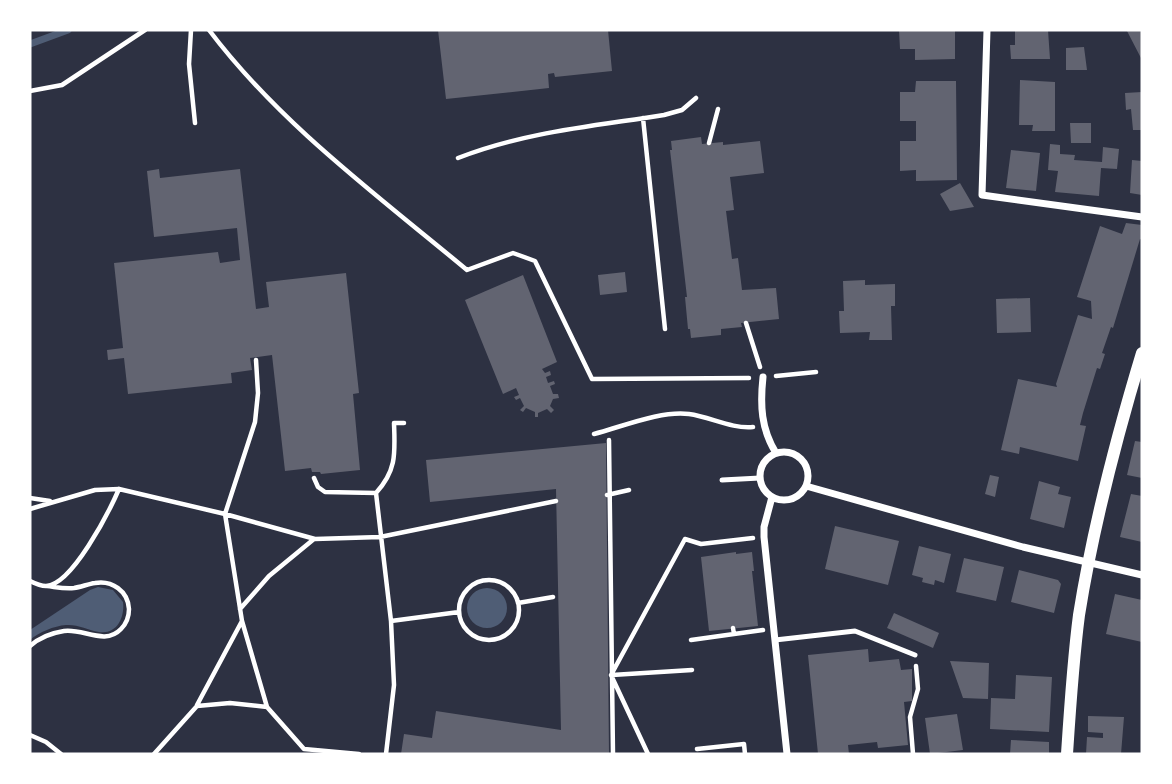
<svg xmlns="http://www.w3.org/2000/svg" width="1172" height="784" font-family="'PT Sans',sans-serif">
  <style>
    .water { fill: #4f5d75 }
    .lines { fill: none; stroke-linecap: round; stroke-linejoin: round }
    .stream { stroke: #4f5d75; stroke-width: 7 }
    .building { fill: #626471 }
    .path { stroke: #fff; stroke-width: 4.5 }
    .service { stroke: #fff; stroke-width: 5 }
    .minor { stroke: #fff; stroke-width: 7 }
    .tertiary { stroke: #fff; stroke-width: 12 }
  </style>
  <rect width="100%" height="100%" fill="#2d3142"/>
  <path class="water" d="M98,587L113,590L123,602C125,617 117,635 99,632C88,630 77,624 66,625C54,626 39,632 30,640V630L90,590Z
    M467 608a20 20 0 1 1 40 0a20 20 0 1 1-40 0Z"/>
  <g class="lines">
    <path class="stream" d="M30,44L68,30"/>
  </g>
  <path class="building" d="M438,30H608L612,71L555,77L554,73L548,74L549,88L446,99Z
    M899,30H955V59L915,60V49H900Z
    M1015,30H1048L1050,59H1011L1010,45H1015Z
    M1130,30H1142V60L1127,31Z
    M1084,47L1087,70H1066V48Z
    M1020,80L1055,82V131H1032L1033,125H1019Z
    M916,81H956L957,180L916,181V170L900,171V141H916V121H900V92H915Z
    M1142,92V130H1133L1131,109L1126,110L1125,93Z
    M1070,123H1091V143H1071Z
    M701,137L702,144L723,142V145L760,141L764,173L730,177L734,210L726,211L732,259L738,258L742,290L776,288L779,319L741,323L742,327L721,329V335L691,338L690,329H688L685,297H687L670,150H672L671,141Z
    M1050,144L1060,145V154L1075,155L1074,160L1102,162L1103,147L1119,149L1117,169L1101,168L1099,196L1055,192L1058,171L1048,170Z
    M1011,150L1040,153L1036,191L1006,188Z
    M1132,160L1142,161V195L1130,193Z
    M159,169L160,178L240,169L256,309L269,307L266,282L346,273L359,393L353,394L360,470L321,474L320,472H312L311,468L285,471L272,355L250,358L252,370L231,373L232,383L128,394L124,358L108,360L107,350L123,348L114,263L218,252L220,263L240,260L237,228L154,237L147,171Z
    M960,183L974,207L950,211L940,194Z
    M1126,223L1142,225V240L1140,239L1113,328L1111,327L1102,353L1105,354L1100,369L1097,368L1083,413L1080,425L1086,426L1078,461L1020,447L1019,454L1001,450L1018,379L1057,387L1056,384L1078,315L1092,319L1091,301L1077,297L1100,226L1122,234Z
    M625,272L627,292L600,295L598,275Z
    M523,275L557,362L542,369L545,373L550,371L551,375L546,377L548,383L554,381L555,384L550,386L553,394H558L559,398L553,399L550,406L554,410L551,413L547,409L538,413V417H535V412L526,408L523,412L520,410L524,406L520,398L516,400L514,397L519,395L516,388L503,394L465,300Z
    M865,280V285L895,284V306H891L892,340H869L870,332L840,333L839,311H844L843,281Z
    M1030,298L1031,332L997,333L996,299Z
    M1135,441L1142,442V478L1127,475Z
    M606,443L609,754H401L404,734L432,738L436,711L561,730L556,489L430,502L426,460Z
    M990,475L999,477L995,497L985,494Z
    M1039,481L1060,487L1058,494L1071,497L1064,528L1030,519Z
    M1131,494L1142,496V542L1120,537Z
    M835,526L899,541L888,585L825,569Z
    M919,546L951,554L944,583L935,580L934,585L922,582L923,578L912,575Z
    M736,552V554L752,552L754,571H752L758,626L709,631L701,557Z
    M964,558L1004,567L996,601L956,592Z
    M1019,570L1058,580L1061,584L1054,613L1011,602Z
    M1115,594L1142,600V642L1106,634Z
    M894,613L939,633L933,648L887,628Z
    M868,649L869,662L899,659L901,670L912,669V701L904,702L908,745L878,748L877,742L848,745L849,754H818L808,655Z
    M950,661L989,663L988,699L963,698Z
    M1016,675L1052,677L1049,732L990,729L991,698L1015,699Z
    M957,714L963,750L930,754L925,718Z
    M1088,716L1124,717L1121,754H1086L1087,737L1103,738V733L1088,732Z
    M1011,740L1049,742V754H1010Z"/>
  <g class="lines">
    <path class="path" d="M191,30L189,64L195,123
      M209,30C280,124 377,195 467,270L513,253L535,261L592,379L749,378
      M30,91L62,85L145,30
      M643,118L665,329
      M709,143L718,109
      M458,158C524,132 595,126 664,115L682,110L696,98
      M746,323L760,367
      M256,360L258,393L255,422L225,514L242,621L267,707
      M776,376L816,372
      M594,434C621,427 662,410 689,414C711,417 731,429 753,427
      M609,440L613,754
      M314,478L318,487L325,492L376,493
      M607,495L629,490
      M30,498L50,501
      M30,509L95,490L119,489L225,514L315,539L380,537L556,501
      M459 610a30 30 0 1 1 60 0a30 30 0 1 1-60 0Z
      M30,581C34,583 40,586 46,586C72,585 109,512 119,489
      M518,603L553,597
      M240,609L269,576L314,539
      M391,621L459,612
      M734,634L763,630
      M691,640L734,634L733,628
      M30,646C39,638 51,633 64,631C83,628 105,646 121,629C126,624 129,617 129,609C128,591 112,580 95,583C88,584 81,587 74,588C64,589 56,587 47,586
      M612,675L692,670
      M197,705L242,621
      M30,735L46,742L61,754
      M697,749L744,744L745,754
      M154,754L197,706L230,703L267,707L304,749L359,754
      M386,754L394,685L391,621L376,493C397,470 395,453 394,423H404
      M648,754L611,675L685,539L701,544L753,538
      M913,754L910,717L918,689L916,666"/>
    <path class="service" d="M722,480L760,478
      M775,640L855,631L915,655"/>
    <path class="minor" d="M987,30L982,195L1142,217
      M763,377C760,405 761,429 776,453
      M760 476a24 24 0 1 1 48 0a24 24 0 1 1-48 0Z
      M806,486L1023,547L1142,575
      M772,497L764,527V537L787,754"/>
    <path class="tertiary" d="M1067,754C1070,708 1073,661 1079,615C1093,527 1116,439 1142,353"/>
  </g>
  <rect width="1172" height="784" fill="none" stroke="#ffffff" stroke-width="63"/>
</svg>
